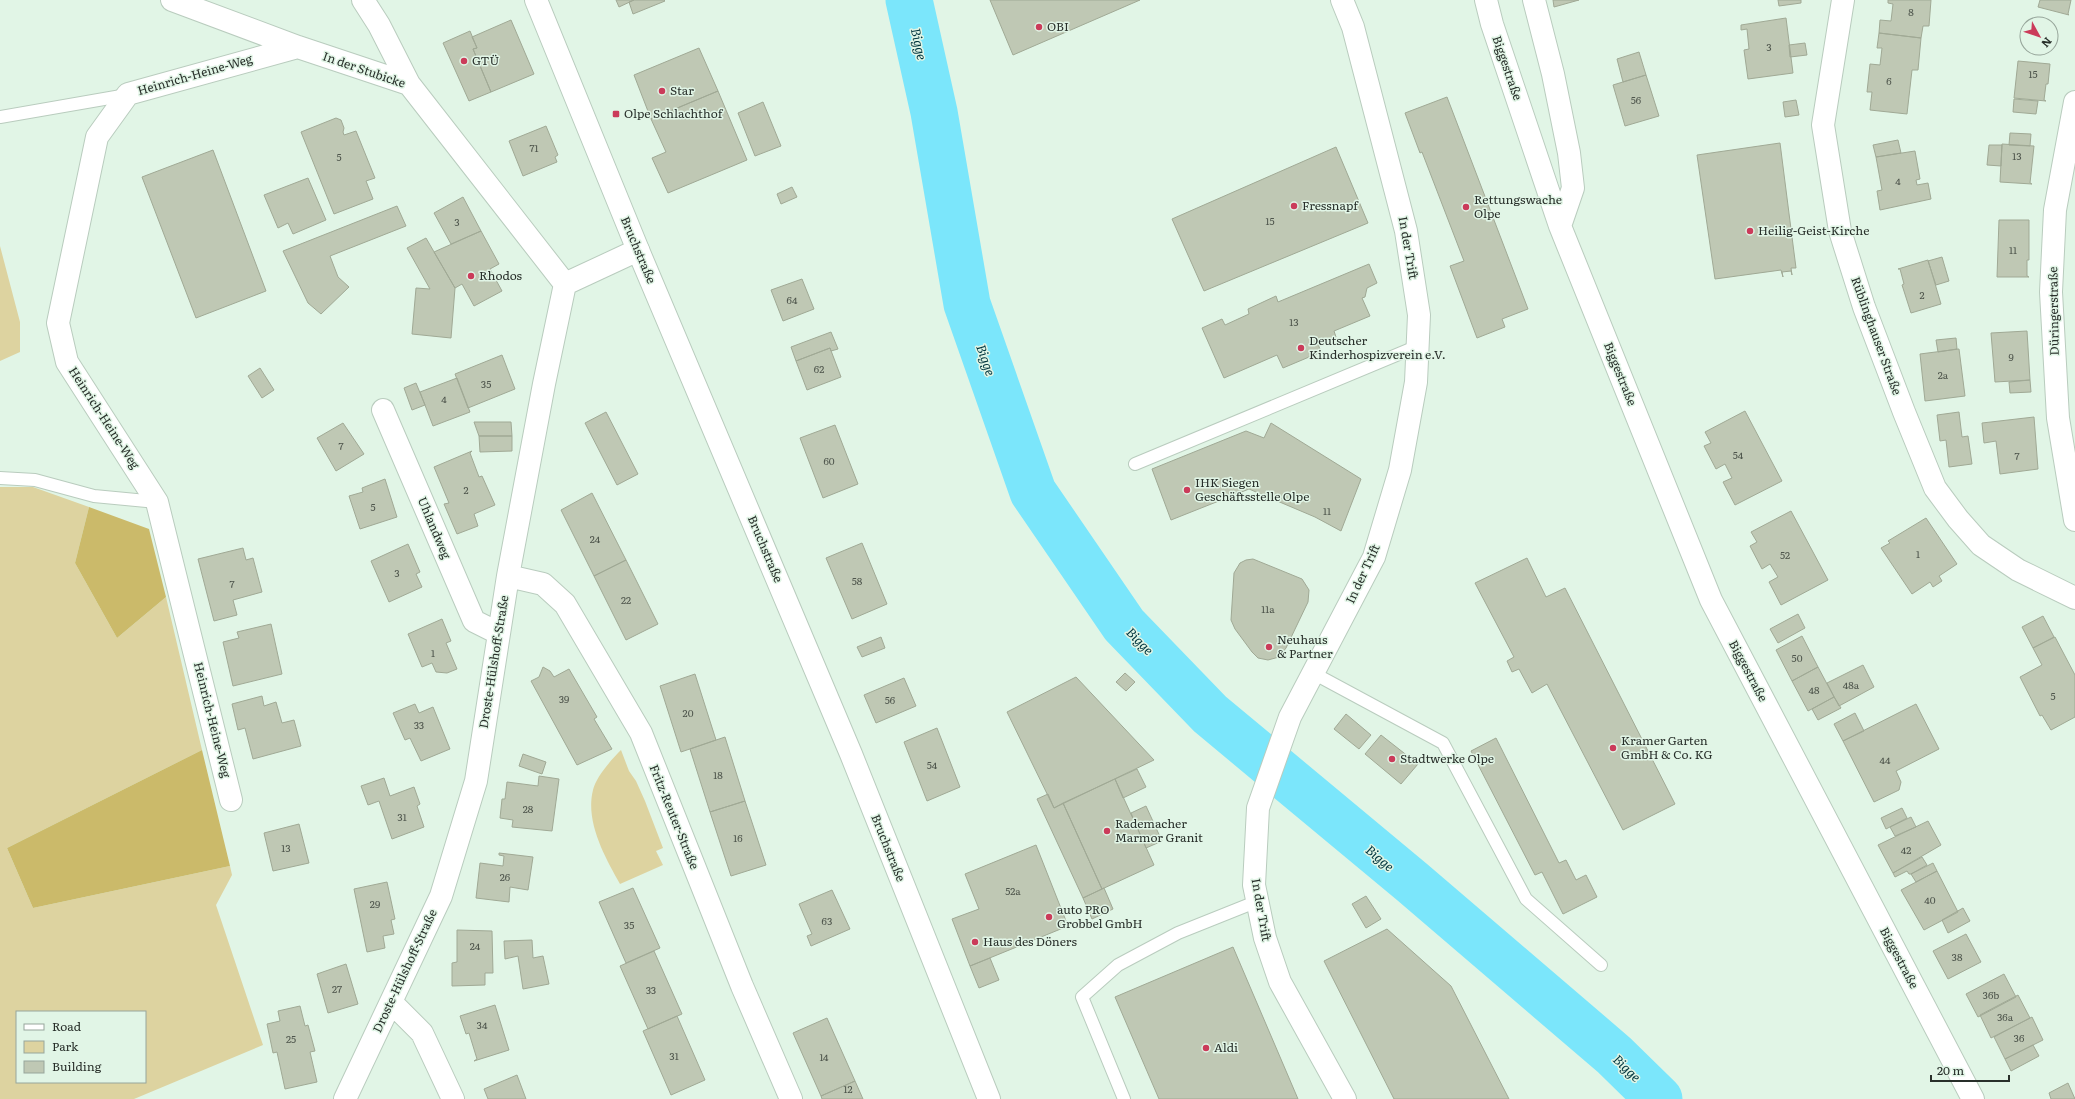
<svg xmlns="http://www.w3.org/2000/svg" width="2075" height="1099" font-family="Literata,serif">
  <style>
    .green { fill: #ddd3a0; fill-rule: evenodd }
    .forest { fill: #cbba6a }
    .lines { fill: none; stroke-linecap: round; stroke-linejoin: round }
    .river { stroke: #7be6fb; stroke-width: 47 }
    .building { fill: #bfc8b4; stroke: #a0a995 }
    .lane-casing { stroke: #b9ccbe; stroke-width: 14 }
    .street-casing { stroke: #b9ccbe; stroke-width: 24 }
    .secondary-casing { stroke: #b9ccbe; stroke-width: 24 }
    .lane { stroke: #fff; stroke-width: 12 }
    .street { stroke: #fff; stroke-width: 22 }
    .secondary { stroke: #fff; stroke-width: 22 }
    .poi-dot { fill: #cb3b5a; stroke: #e1f5e6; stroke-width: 1.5 }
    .labels { text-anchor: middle; stroke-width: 3; stroke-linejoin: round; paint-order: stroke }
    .number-label { font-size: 10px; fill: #4e554c }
    .poi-label { font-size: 12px; fill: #282f2a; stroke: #e1f5e6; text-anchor: start }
    .street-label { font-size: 12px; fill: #282f2a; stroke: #e1f5e6 }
    .water-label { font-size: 13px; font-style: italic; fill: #00353e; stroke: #e1f5e6 }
  </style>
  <rect width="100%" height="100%" fill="#e1f5e6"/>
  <path class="green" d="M0,246L20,322V352L0,361Z
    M0,487H33L89,507L75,563L117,638L166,597L202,750L7,848L33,908L230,866L232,875L216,905L263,1045L134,1099H0ZM17,1012H145V1082H17Z
    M621,750L629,771L636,781L645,801L663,848L656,851L663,865L620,884C605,857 585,822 593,790C596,777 611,760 621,750Z"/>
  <path class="forest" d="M89,507L149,529L166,597L117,638L75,563Z
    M202,750L230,866L33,908L7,848Z"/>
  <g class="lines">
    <path class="river" d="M909,0L934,112L967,304L1033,492L1124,625L1210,714L1412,882L1614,1055L1659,1099"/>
  </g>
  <path class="building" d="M616,0H634L619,7Z
    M634,0H664L665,1L633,14L629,2Z
    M990,0H1140L1013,55Z
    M1553,0H1579L1554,7Z
    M1778,0H1801V3L1779,6Z
    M1888,0H1931L1929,26H1923L1921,38L1879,33L1880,20L1891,21L1893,4L1888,3Z
    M2040,0H2071L2068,14L2069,15L2038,7Z
    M1786,18L1793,73L1748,79L1744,50L1749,49L1747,29L1741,30V25Z
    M511,20L534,74L491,92L473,49L477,48L472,37Z
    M470,31L477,48L473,49L491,92L469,101L443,43Z
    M1879,33L1921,38L1918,70H1912L1907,114L1870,110L1872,92H1867L1870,64L1880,65L1882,48H1877Z
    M1805,43L1807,55L1790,57L1789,45Z
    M699,48L718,91L651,119L634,75Z
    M1639,52L1646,75L1623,82L1617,59Z
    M2018,61L2050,64L2048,84H2046L2044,100L2046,101L2014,98Z
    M1646,75L1659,116L1625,126L1613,85Z
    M718,91L747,160L668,193L652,158L666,152L651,119Z
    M1447,97L1528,309L1502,319L1505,327L1477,338L1450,266L1464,261L1422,152L1420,153L1405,113Z
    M2014,99L2038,101L2036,114L2013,112Z
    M1796,100L1799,115L1785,117L1783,102Z
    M763,102L781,146L755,156L738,113Z
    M336,118L341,120L344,128L343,132L344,135L356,131L375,178L366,181L373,199L334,214L301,132Z
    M546,126L558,155L555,157L557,162L523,176L509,141Z
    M2010,133L2031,134L2030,146L2009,145Z
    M1898,140L1901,153L1876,157L1873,145Z
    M1780,143L1796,268H1791L1792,275L1791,271L1782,272L1783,277L1781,270L1715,279L1697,155Z
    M2002,144L2034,146L2030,183L2032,184L2000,182Z
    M1989,145H2002L2001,166L1987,165Z
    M1336,147L1368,223L1204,291L1172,219Z
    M213,150L266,291L196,318L142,177Z
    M1915,151L1920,179L1916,180L1917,185L1928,183L1931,199L1880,210L1877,191L1882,190L1876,157Z
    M308,178L326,220L293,234L288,223L278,228L264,195Z
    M792,187L797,197L781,204L777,194Z
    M463,197L481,231L451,244L434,213Z
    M397,206L406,226L330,256L338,277L349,287L321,314L308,303L283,251Z
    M1999,220H2029V260H2027V276L2029,277H1997Z
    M481,231L499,264L490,269L502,291L474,306L462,284L455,288L434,252Z
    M426,238L455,288L451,338L412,334L416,288L430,289L407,248Z
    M1942,257L1949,281L1936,285L1928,261Z
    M1928,260L1941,304L1911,313L1902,285L1904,284L1900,269H1898Z
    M1369,264L1377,283L1367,288L1365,297L1362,298L1370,316L1334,331L1336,337L1318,344L1321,352L1283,368L1277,355L1224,378L1202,328L1222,319L1225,325L1249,314L1248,309L1276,296L1278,302Z
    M802,279L814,309L783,321L771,290Z
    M2027,331L2030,380L1995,382L1991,333Z
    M831,332L838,349L831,351L830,348L796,361L791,347Z
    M1956,338L1957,349L1938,352L1936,340Z
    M830,348L841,377L807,390L796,361Z
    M1959,349L1965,396L1925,401L1920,354Z
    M502,355L515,389L468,408L455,374Z
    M260,368L274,390L262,398L248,376Z
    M457,378L470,412L433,426L420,392Z
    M2030,380L2031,392L2010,393L2009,382Z
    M416,383L425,405L412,410L404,388Z
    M1745,411L1782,481L1735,505L1723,482L1732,478L1725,464L1716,469L1704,446L1711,443L1705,432Z
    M606,412L638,474L617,485L585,423Z
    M1959,412L1962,437L1968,436L1972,464L1949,467L1946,440L1940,441L1937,415Z
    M2034,417L2038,469L2000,474L1996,441L1984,443L1982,423Z
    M474,422H511L512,436H479Z
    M343,423L364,454L336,471L317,438Z
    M1271,423L1361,479L1341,531L1315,517L1249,489L1171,520L1152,469L1246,431L1264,438Z
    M835,425L858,484L823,498L800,438Z
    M479,436H512V451L480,452Z
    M472,451L470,453L479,477L482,476L495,505L474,514L478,526L457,534L444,504L449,503L434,467Z
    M385,479L397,517L360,529L349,496L363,492L362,488Z
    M592,493L626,560L594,576L561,510Z
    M1791,511L1828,580L1781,605L1769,582L1778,577L1770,564L1762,569L1750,546L1757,542L1751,532Z
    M1926,518L1957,564L1939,576L1942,581L1933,587L1930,582L1912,594L1881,548L1890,543L1888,541Z
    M862,543L887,604L852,619L826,558Z
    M408,544L420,572L416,574L422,587L389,602L371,561Z
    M243,548L246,560L253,558L262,592L233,600L237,615L214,621L198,559Z
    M1527,558L1546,597L1565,588L1675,804L1623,830L1547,684L1532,693L1519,669L1512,672L1507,661L1514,657L1475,583Z
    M1253,559L1302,579L1309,590L1308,602L1286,648L1279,657L1268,660L1258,658L1252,652L1235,629L1231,620L1234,573L1240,563L1246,560Z
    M626,560L658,624L626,640L594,576Z
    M1798,614L1805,628L1778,643L1770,629Z
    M2043,616L2054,637L2033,648L2022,627Z
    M442,619L451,641L446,643L457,669L447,673L436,672L432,663L422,667L408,634Z
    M271,624L282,674L233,686L223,642L239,638L237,632Z
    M1802,636L1818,667L1792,681L1776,650Z
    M881,637L885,648L862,657L857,647Z
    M2055,637L2075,675V717L2051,730L2042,715L2040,716L2020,677L2042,665L2033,648Z
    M1863,665L1874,687L1839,706L1827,683Z
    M543,667L550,671L554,677L569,669L597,717L594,719L612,749L577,765L531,681L539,677Z
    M1818,667L1834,697L1808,711L1792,681Z
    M1125,673L1135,682L1126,691L1116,682Z
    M695,674L716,740L681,752L660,686Z
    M1076,677L1154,760L1054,808L1007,712Z
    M904,678L916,706L876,723L864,695Z
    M262,696L264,706L276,702L282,723L294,720L301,746L253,759L245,728L238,730L232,704Z
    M1834,697L1841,708L1818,720L1812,709Z
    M415,704L419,713L433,707L450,749L421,761L410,738L405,740L393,713Z
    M1916,704L1939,749L1896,771L1901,782L1899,790L1874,802L1843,741Z
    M1855,713L1864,731L1843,741L1834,724Z
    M1346,714L1371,735L1359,749L1334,729Z
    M937,728L960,787L927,801L904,742Z
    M1381,735L1418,764L1401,784L1365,754Z
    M725,737L745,801L710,812L690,749Z
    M1496,738L1559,863L1566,860L1576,880L1586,875L1597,897L1563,914L1542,872L1535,875L1471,751Z
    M523,754L546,762L542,774L519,766Z
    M1137,769L1146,787L1123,798L1115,779Z
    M539,776L559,779L552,831L512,827L513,820L500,818L502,799H505L507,782L538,786Z
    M384,778L390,796L414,787L420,804L417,806L424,827L392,839L379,801L368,805L361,786Z
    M1115,779L1154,865L1102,889L1063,803Z
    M1048,794L1054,808L1063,803L1102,889L1083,898L1037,799Z
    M745,801L766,865L731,876L710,812Z
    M1146,806L1162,841L1146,848L1131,813Z
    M1902,808L1907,818L1886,829L1881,818Z
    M1911,817L1916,827L1895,836L1890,827Z
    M1928,821L1941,845L1893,873L1878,845Z
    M299,824L309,863L273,871L264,833Z
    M1036,845L1068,926L970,966L952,919L979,909L965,874Z
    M499,853L533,857L528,890L510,887L509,902L476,898L480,863L503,866L504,856L499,855Z
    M1922,857L1927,865L1911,874H1909L1907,871L1895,877L1893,873Z
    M1933,863L1937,871L1916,882L1911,874Z
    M1937,871L1958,912L1924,930L1901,890Z
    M387,882L395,919L391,920L394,934L383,936L385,948L367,952L354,889Z
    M633,888L660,948L626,963L599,902Z
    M1104,888L1113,909L1092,919L1083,898Z
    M832,890L850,929L811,946L807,936L812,934L799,904Z
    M1366,896L1381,919L1366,928L1352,904Z
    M1963,908L1970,921L1948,933L1942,920Z
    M1387,929L1451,986L1509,1099H1394L1324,961Z
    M457,930L492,931L493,973H485V985L452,986V963L457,962Z
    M1966,934L1981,962L1948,979L1933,951Z
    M532,940L533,958L543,956L549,984L523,989L518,956L505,959L504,941Z
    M1233,947L1298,1099H1159L1115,997Z
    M654,951L682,1014L648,1029L620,966Z
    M990,958L999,980L979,988L970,966Z
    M346,964L358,1004L328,1013L317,974Z
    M2004,974L2016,997L1978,1017L1966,994Z
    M2018,995L2030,1018L1991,1038L1980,1015Z
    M495,1005L509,1050L474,1061L477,1059L469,1033L466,1034L460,1016Z
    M300,1006L305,1026L308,1025L315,1051L310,1052L317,1082L285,1089L277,1052L273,1053L267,1024L280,1021L278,1011Z
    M677,1016L705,1080L671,1095L643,1031Z
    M2032,1017L2043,1040L2005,1059L1994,1037Z
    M827,1018L855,1081L821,1096L793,1033Z
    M2033,1045L2039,1056L2011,1071L2005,1059Z
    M517,1075L526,1099H488L484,1089Z
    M855,1081L863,1099H822L821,1096Z
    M2068,1083L2075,1099H2051L2049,1093Z"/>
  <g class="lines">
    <defs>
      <path id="lane" d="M0,117L127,95
        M1135,464L1418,346
        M0,478L35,480L94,496L157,502
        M1313,673L1443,743L1526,899L1601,965
        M1124,1099L1082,997L1118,965L1178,933L1258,901"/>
      <path id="street" d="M172,0L298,47L409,84L565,284
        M363,0L379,25L409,84
        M1342,0L1353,27L1406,231L1419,315L1416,382L1400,470L1374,557L1290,717L1258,808L1254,885L1265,938L1280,982L1345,1099
        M1486,0L1492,24L1560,226L1711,600L1973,1099
        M1534,0L1553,74L1569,153L1573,188L1560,226
        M1843,0L1823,125L1840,231L1864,307L1904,412L1935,488L1958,519L1981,545L2018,570L2075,598
        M2075,102L2055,210L2051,292L2058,418L2075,520
        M383,410L474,621L498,633
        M508,576L543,584L565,604L641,733L742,986L791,1099
        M231,800L157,502L67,362L58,323L97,137L128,94L298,47
        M391,1002L422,1033L453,1099
        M345,1099L441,896L476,781L508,576L544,384L565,284L638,250"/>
      <path id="secondary" d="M536,0L638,250L851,754L989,1099"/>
    </defs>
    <use href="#lane" class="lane-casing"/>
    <use href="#street" class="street-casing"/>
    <use href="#secondary" class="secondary-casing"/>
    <use href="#lane" class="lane"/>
    <use href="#street" class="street"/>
    <use href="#secondary" class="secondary"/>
  </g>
  <g class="poi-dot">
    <circle cx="1039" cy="27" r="4"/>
    <circle cx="464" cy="61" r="4"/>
    <circle cx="662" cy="91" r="4"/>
    <rect x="612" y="110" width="8" height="8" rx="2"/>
    <circle cx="1294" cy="206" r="4"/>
    <circle cx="1466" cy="207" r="4"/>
    <circle cx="1750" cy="231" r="4"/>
    <circle cx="471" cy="276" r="4"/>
    <circle cx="1301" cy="348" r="4"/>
    <circle cx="1187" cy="490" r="4"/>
    <circle cx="1269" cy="647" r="4"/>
    <circle cx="1613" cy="748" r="4"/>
    <circle cx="1392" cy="759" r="4"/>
    <circle cx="1107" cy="831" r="4"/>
    <circle cx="1049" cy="917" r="4"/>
    <circle cx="975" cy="942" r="4"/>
    <circle cx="1206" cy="1048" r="4"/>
  </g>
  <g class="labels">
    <g class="number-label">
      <text x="1911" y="16">8</text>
      <text x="1769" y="51">3</text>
      <text x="2033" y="78">15</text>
      <text x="1889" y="85">6</text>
      <text x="1636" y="104">56</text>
      <text x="534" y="152">71</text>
      <text x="2017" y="160">13</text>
      <text x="339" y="161">5</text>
      <text x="1898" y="185">4</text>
      <text x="1270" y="225">15</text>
      <text x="457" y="226">3</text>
      <text x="2013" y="254">11</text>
      <text x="1922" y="299">2</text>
      <text x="792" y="304">64</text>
      <text x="1294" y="326">13</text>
      <text x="2011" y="361">9</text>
      <text x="819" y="373">62</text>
      <text x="1943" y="379">2a</text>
      <text x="486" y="388">35</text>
      <text x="444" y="403">4</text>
      <text x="341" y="450">7</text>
      <text x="1738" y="459">54</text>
      <text x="2017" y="460">7</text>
      <text x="829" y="465">60</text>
      <text x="466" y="494">2</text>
      <text x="373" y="511">5</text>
      <text x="1327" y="515">11</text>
      <text x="595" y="543">24</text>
      <text x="1918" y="558">1</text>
      <text x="1785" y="559">52</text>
      <text x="397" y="577">3</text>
      <text x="857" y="585">58</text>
      <text x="232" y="588">7</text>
      <text x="626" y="604">22</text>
      <text x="1268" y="613">11a</text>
      <text x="433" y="657">1</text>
      <text x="1797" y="662">50</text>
      <text x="1851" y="689">48a</text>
      <text x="1814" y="694">48</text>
      <text x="2053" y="700">5</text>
      <text x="564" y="703">39</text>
      <text x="890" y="704">56</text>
      <text x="688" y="717">20</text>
      <text x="419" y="729">33</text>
      <text x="1885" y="764">44</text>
      <text x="932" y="769">54</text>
      <text x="718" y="779">18</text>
      <text x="528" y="813">28</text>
      <text x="402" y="821">31</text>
      <text x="738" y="842">16</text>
      <text x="286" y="852">13</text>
      <text x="1906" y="854">42</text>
      <text x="505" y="881">26</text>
      <text x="1013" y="895">52a</text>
      <text x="1930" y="904">40</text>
      <text x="375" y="908">29</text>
      <text x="827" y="925">63</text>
      <text x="629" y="929">35</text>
      <text x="475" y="950">24</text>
      <text x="1957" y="961">38</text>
      <text x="337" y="993">27</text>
      <text x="651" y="994">33</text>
      <text x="1991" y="999">36b</text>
      <text x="2005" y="1021">36a</text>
      <text x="482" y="1029">34</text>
      <text x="2019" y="1042">36</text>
      <text x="291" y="1043">25</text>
      <text x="674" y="1060">31</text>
      <text x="824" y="1061">14</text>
      <text x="848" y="1093">12</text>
    </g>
    <g class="poi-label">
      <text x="1047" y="31">OBI</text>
      <text x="472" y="65">GTÜ</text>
      <text x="670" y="95">Star</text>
      <text x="624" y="118">Olpe Schlachthof</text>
      <text x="1474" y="204">Rettungswache<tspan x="1474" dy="14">Olpe</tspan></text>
      <text x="1302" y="210">Fressnapf</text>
      <text x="1758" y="235">Heilig-Geist-Kirche</text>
      <text x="479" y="280">Rhodos</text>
      <text x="1309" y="345">Deutscher<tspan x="1309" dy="14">Kinderhospizverein e.V.</tspan></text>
      <text x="1195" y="487">IHK Siegen<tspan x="1195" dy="14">Geschäftsstelle Olpe</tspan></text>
      <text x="1277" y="644">Neuhaus<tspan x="1277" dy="14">&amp; Partner</tspan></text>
      <text x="1621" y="745">Kramer Garten<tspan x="1621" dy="14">GmbH &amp; Co. KG</tspan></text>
      <text x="1400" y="763">Stadtwerke Olpe</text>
      <text x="1115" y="828">Rademacher<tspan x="1115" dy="14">Marmor Granit</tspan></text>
      <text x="1057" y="914">auto PRO<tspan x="1057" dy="14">Grobbel GmbH</tspan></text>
      <text x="983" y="946">Haus des Döners</text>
      <text x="1214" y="1052">Aldi</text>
    </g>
    <g class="street-label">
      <text transform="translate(1507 68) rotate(71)" y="4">Biggestraße</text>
      <text transform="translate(364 70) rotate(19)" y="4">In der Stubicke</text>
      <text transform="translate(195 75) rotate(-16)" y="4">Heinrich-Heine-Weg</text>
      <text transform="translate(1408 248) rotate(80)" y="4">In der Trift</text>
      <text transform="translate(638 250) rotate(67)" y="4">Bruchstraße</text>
      <text transform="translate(2054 311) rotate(-91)" y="4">Düringerstraße</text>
      <text transform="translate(1876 336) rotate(70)" y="4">Rüblinghauser Straße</text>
      <text transform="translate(1620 374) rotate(68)" y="4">Biggestraße</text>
      <text transform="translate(104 418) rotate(57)" y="4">Heinrich-Heine-Weg</text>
      <text transform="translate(434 528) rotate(67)" y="4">Uhlandweg</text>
      <text transform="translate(765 549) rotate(67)" y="4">Bruchstraße</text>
      <text transform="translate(1363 574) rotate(-65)" y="4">In der Trift</text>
      <text transform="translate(494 662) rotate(-81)" y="4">Droste-Hülshoff-Straße</text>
      <text transform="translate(1748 671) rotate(62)" y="4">Biggestraße</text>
      <text transform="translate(212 720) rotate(76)" y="4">Heinrich-Heine-Weg</text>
      <text transform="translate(674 817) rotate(68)" y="4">Fritz-Reuter-Straße</text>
      <text transform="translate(888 848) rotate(68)" y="4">Bruchstraße</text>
      <text transform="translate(1261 910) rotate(80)" y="4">In der Trift</text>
      <text transform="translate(1899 958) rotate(62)" y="4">Biggestraße</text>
      <text transform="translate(405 971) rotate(-65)" y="4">Droste-Hülshoff-Straße</text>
    </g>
    <g class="water-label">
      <text transform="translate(919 44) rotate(78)" y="5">Bigge</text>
      <text transform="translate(986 360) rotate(71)" y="5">Bigge</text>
      <text transform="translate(1140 641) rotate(46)" y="5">Bigge</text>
      <text transform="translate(1380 858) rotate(40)" y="5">Bigge</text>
      <text transform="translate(1627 1068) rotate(44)" y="5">Bigge</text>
    </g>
  </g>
  <rect x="16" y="1011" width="130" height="72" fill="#e1f5e6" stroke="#97a69b"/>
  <rect x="24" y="1024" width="20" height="6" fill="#ffffff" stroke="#97a69b"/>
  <text x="52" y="1031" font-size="12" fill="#282f2a">Road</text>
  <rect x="24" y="1041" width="20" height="12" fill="#ddd3a0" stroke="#97a69b"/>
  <text x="52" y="1051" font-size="12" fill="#282f2a">Park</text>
  <rect x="24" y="1061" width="20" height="12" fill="#bfc8b4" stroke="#97a69b"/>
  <text x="52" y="1071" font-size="12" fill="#282f2a">Building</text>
  <g transform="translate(2039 36) rotate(130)"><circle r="19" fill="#e1f5e6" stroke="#97a69b"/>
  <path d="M0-3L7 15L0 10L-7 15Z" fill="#cb3b5a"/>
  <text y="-6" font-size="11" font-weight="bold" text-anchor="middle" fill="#282f2a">N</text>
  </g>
  <path d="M1931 1075v6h78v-6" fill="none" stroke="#282f2a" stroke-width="2"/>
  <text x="1937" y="1075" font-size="12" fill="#282f2a" stroke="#e1f5e6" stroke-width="3" paint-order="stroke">20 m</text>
</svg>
